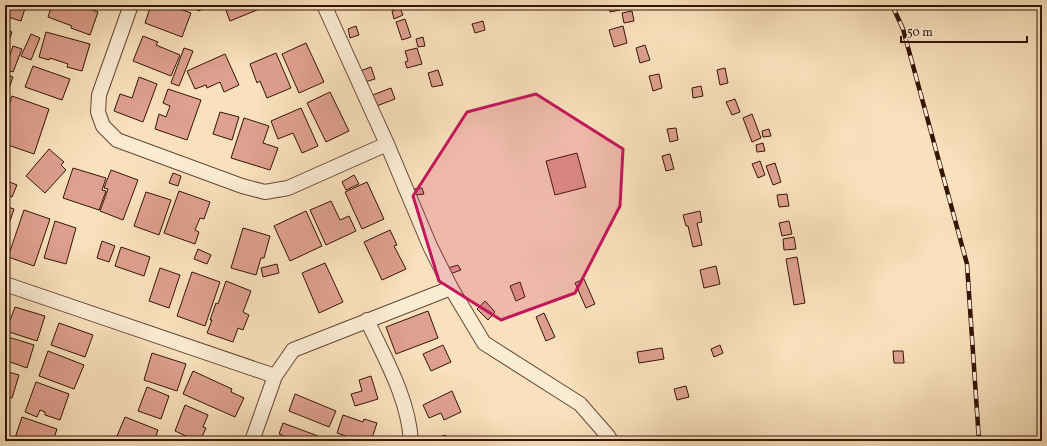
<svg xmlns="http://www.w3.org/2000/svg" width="1047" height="446" font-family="Vollkorn,serif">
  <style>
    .building { fill: #dea08f; stroke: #361406 }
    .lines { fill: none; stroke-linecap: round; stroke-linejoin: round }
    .minor-casing { stroke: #674734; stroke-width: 16 }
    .minor { stroke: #fbecd4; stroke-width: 14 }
    .rail-casing { stroke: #361406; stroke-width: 4.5 }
    .rail { stroke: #fbecd4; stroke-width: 3; stroke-dasharray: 9; stroke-linecap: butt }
    .marked { fill: #c2185b; fill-opacity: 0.2; stroke: #c2185b; stroke-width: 3; stroke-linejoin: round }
  </style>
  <rect width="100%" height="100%" fill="#f9e1bd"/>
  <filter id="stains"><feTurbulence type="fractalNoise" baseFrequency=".005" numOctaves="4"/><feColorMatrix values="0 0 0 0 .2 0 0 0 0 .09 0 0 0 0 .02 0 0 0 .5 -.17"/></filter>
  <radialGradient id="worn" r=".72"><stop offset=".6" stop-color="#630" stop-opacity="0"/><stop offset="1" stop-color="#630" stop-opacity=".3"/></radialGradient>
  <path class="building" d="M5,5H26L21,21L5,16Z
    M52,5H79L98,12L90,35L71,28L72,26L48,17Z
    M151,5H169L191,13L182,37L145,23Z
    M183,5H202L200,11Z
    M224,5H255L257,10L230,21Z
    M609,5H618L620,10L610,12Z
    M400,8L403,15L394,19L392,11Z
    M632,11L634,21L624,23L622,13Z
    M405,19L411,37L402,40L396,22Z
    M483,21L485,30L475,33L472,24Z
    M356,26L359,35L350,38L348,29Z
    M623,26L627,43L614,47L609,30Z
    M5,29L12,32L5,52Z
    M46,32L90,44L82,71L67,67L68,64L50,58L49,60L39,57Z
    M31,34L40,38L31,60L21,56Z
    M143,36L158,42L156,45L180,55L171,76L133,61Z
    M423,37L425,46L418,47L416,39Z
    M306,43L324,82L299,93L282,54Z
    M645,45L650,60L640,63L636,48Z
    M13,46L22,49L13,72L5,69Z
    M184,48L193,51L179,86L171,83Z
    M417,48L422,64L407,68L405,62L408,61L405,51Z
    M276,53L291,88L267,98L260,81L257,83L250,64Z
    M225,54L239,85L224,92L220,82L207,88L206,85L195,89L187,71Z
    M33,66L70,79L62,100L25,87Z
    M371,67L375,79L365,82L360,71Z
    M725,68L728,83L720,85L717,70Z
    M438,70L443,85L432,87L428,73Z
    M5,74L13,77L6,97L5,96Z
    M659,74L662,88L653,91L649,76Z
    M139,77L157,84L143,122L114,111L120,94L132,98Z
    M701,86L703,96L693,98L692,88Z
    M391,88L395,99L374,107L370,96Z
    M168,89L201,100L187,140L155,129L159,114L166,117L170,106L163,103Z
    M330,92L349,131L326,142L307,103Z
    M12,96L49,109L34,154L5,144V116Z
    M735,99L740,112L732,115L726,102Z
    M301,108L318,146L302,153L293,133L278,139L271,121Z
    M220,112L239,117L232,140L213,134Z
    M752,114L761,138L752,142L743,118Z
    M244,118L269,126L263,143L278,148L270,170L231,158Z
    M676,128L678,140L670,142L667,129Z
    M769,129L771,136L763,137L762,131Z
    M763,143L765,151L757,152L756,145Z
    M49,149L64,162L61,165L66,170L45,193L26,176Z
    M577,153L586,187L555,195L546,161Z
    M670,154L674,169L666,171L662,156Z
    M760,161L765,175L758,178L752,164Z
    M775,163L781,182L773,185L766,166Z
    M73,168L106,178L102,190L106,191L99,210L63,198Z
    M111,170L138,180L123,220L100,211L108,189L104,188Z
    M173,173L181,176L178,186L169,183Z
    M354,175L359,184L346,190L342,182Z
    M5,180L17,185L12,197L5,194Z
    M367,182L384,219L362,229L345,192Z
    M422,188L424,194L415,195L414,189Z
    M179,191L210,202L204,219L200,218L195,230L199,232L195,244L164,233Z
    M146,192L171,200L159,235L134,226Z
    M787,194L789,206L779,207L777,195Z
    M331,201L340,220L349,216L356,231L326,245L310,210Z
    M5,206L14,209L5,236Z
    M24,210L50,219L34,266L8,257Z
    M306,211L322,246L290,261L274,226Z
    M700,211L702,222L697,223L702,245L693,247L688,226H686L683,215Z
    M55,221L76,228L66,264L44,258Z
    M789,221L792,234L782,236L779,223Z
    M243,228L270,236L264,258H261L256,275L231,268Z
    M390,230L397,245L394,246L406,269L382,280L364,242Z
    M794,237L796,249L784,250L783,239Z
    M102,241L115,246L109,262L97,258Z
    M121,247L150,257L144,276L115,266Z
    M198,249L211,255L207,264L194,259Z
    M797,257L805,303L794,305L786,259Z
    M325,263L343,302L319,313L302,273Z
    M277,264L279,273L263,277L261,268Z
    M458,265L461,270L450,274L448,268Z
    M716,266L720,284L704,288L700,270Z
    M160,268L180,275L169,308L149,301Z
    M192,272L220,282L205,326L177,316Z
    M584,279L595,304L586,308L575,283Z
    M226,281L251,291L243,312L249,315L243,330L238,328L233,342L207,333L212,320H210L216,303L218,304Z
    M520,282L525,297L516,301L510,286Z
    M485,301L495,312L488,320L477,309Z
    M15,307L45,316L37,341L6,331Z
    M428,311L438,338L396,354L386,327Z
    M544,313L555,337L546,341L536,317Z
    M59,323L93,335L85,357L51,345Z
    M5,336L34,345L27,368L5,360Z
    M443,345L451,362L431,371L423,354Z
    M720,345L723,353L714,357L711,349Z
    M662,348L664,359L639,363L637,352Z
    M48,351L84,365L74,389L39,376Z
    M893,351H903L904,363H894Z
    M152,353L186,364L177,391L144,380Z
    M5,371L19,375L12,398L5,396Z
    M193,371L232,389L231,392L244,398L235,417L183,394Z
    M371,376L378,399L355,406L351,394L362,391L359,380Z
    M36,382L69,394L60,420L45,415V412L40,410L37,417L25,412Z
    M686,386L689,397L677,400L674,389Z
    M147,387L169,396L161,419L138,411Z
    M452,391L461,412L444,420L441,413L429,418L423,405Z
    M295,394L336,411L329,427L289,411Z
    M185,405L208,415L203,427L206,428L200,441H197L175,431Z
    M343,415L363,422L364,419L377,423L371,441H360L337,433Z
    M22,417L57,429L53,441L41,439L40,441H14Z
    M125,417L158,430L154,441H130L117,436Z
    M283,423L318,436L316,441H287L289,438L279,434Z
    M445,435L448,441H431Z"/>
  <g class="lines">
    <defs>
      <path id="minor" d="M131,5L99,95L98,112L103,126L117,140L242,186L265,192L288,188L387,144
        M324,5L387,144L430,246L451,288L484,343L580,404L608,436L611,441
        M5,284L275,376
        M367,320C385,359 408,397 411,441
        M252,441L275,376L293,350L451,288"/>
    </defs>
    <use href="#minor" class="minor-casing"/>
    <use href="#minor" class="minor"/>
    <defs>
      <path id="rail" d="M892,5L903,29L967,264L979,441"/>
    </defs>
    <use href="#rail" class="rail-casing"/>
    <use href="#rail" class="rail"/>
  </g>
  <path class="marked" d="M536,94L623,149L620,206L575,293L501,320L439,281L413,196L467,112Z"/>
  <rect width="1047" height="446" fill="none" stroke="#f9e1bd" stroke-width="20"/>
  <rect x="6" y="6" width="1035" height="434" fill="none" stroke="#361406" stroke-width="2"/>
  <rect x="10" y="10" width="1027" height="426" fill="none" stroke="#361406"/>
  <path d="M901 36v6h126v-6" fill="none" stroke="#361406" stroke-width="2"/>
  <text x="907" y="36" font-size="12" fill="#361406" stroke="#fbecd4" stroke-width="3" paint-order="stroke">50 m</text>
  <rect width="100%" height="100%" filter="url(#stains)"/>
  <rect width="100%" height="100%" fill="url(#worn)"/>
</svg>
